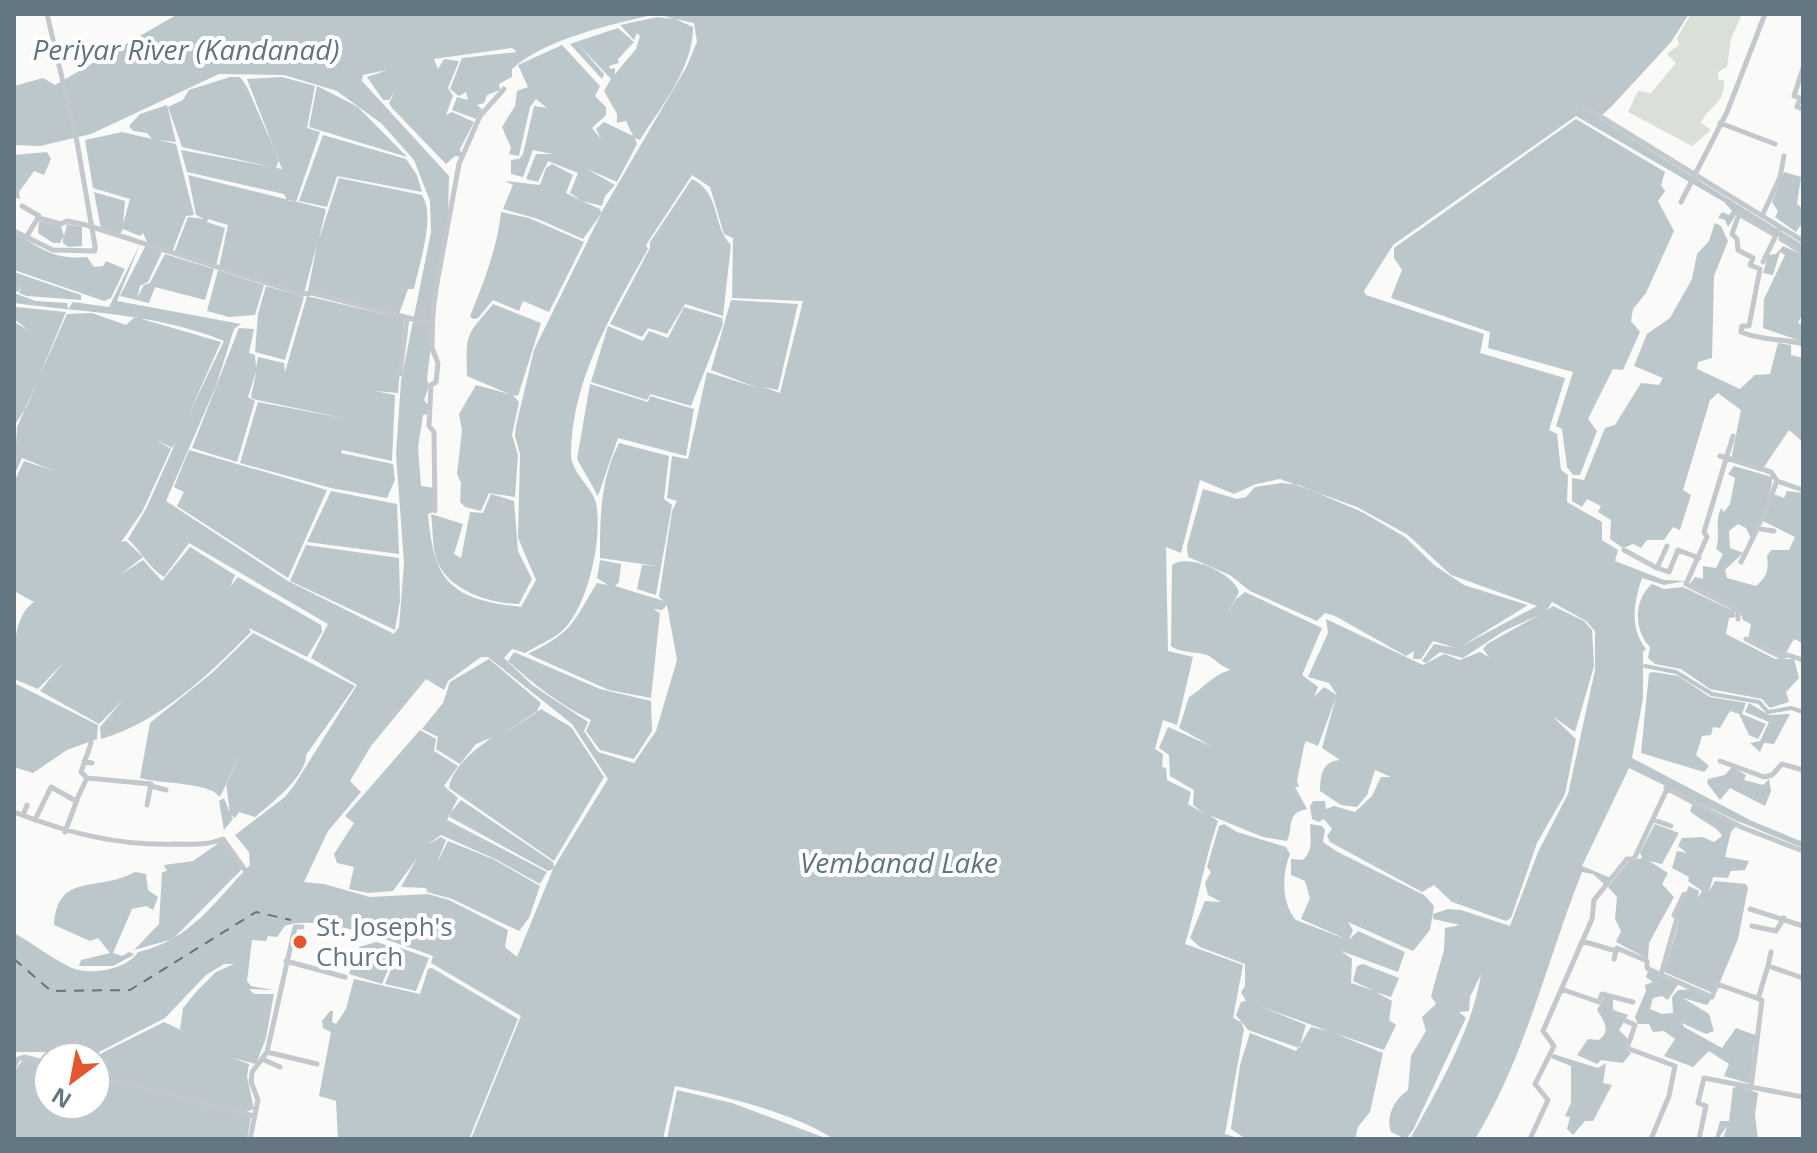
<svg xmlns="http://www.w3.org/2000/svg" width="1817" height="1153" font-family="'Open Sans',sans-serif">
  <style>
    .green { fill: #dadfd7 }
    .water { fill: #bbc7cb; fill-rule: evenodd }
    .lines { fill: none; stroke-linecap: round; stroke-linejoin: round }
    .canal { stroke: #bbc7cb; stroke-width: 4 }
    .ferry { stroke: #60757c; stroke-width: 2; stroke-dasharray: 10 8; stroke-linecap: butt }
    .minor { stroke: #c3c8cc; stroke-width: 5 }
    .minor-bridge { stroke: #c3c8cc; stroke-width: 5 }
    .poi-dot { fill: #e4572e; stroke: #fff; stroke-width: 3 }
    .labels { text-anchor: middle; stroke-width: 8; stroke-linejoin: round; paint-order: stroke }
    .poi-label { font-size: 26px; fill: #657683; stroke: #fff; text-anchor: start }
    .water-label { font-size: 28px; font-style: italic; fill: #60757c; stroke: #fff }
  </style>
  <rect width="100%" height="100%" fill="#fafaf8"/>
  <path class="green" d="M1691,14H1742L1731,39L1727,67L1718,72V79L1724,81C1725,104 1709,105 1701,123L1711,130L1692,146L1628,112L1638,91L1651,93L1676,63L1667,54L1679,45L1677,38Z"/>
  <path class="water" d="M178,14H1689L1671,42L1611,107L1602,115L1585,105L1582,108L1803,245V252L1741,213H1737L1728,227L1725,220L1718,218L1722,212L1729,215L1732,211L1724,202L1576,116L1393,245L1364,291L1366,295L1484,334L1480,353L1565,378L1549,430L1557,434L1561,470L1568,475L1567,502L1602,522V540L1618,550L1615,561L1664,580L1686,581L1664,585L1642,578C1634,602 1629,628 1646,649L1643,652V698L1632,758L1752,821L1803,842V848L1735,820L1629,768L1582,866L1611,878L1604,884L1593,874L1582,872C1547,960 1525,1058 1475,1139H1410C1437,1091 1473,1028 1481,974L1470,997L1469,1011L1459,1012L1466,1018L1413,1130L1406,1139L1391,1132C1385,1115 1396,1098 1408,1090L1411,1056L1426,1031L1422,1017L1436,1004L1431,996L1444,950L1445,928L1460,925L1433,919V914L1448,909L1461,910L1510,926L1538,852L1568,794L1595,670V631L1586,621L1552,602L1547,610L1553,606L1584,621L1592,630L1594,666L1575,732L1552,716L1576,739L1565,794L1537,843L1511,918L1506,921L1452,902L1434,885L1422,892L1330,842L1327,836L1332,829L1324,819L1319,822L1312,819L1310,806L1313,801H1325L1326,809L1334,806L1355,812L1372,796L1381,777H1391L1375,770L1367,795L1357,807L1341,805L1320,791C1320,776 1322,761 1340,760L1322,748L1336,697L1318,746L1306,741L1304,746L1297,781L1299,787H1295L1307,809C1285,813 1294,828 1287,841L1263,837L1209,815L1218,821C1204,862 1198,902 1185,944L1243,965L1233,1018L1241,1022L1244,1029L1225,1134L1242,1139H834C792,1112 724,1096 675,1086L663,1139H471L521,1016L431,963L433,956C398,944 320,913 285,926L277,937L268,936L266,941L252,940L247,981L251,986L273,990L249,989L254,994H274L266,1038L256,1064L233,1058L249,1064L247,1077L254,1109L246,1112L96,1075L98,1058L102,1053L164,1022L185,1032L180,1029L183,1008L196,992L216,972L234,964H224L206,975L165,1018L99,1052H14V933C32,943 50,957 68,966C87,977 127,970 138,952C191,940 214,902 250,865L249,852L235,835L285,797L295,784L357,685L311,658L328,624L189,543L164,577C149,568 141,551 128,539L146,509L176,442L172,448L155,439L171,449L142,512L121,542L126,541L143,557L120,575L143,560L162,581L190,547L235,575L230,587L238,577L321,625L322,632L307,657L249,628L251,632C208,675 160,722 101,739L100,727L122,701L99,724L40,691L64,662L38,689L14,679C14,655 12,617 34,602L14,591V482L24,461L54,471L22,458L14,476L17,427L67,314L92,313L126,325L135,317L221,342L188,416L224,341C156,313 85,313 14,303V293L36,301L67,303L68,309L73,302L109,307L140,244L117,301L241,324L234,329L216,386L166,501L288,581L394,634L399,627L404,563L396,454L401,381L431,232L430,201L414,160L382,124L337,91L284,75L219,74L91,134L40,146L14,145V86L43,78L55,85ZM657,14L674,19L657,17L620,25L634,40L637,33L640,36L636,49L615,74V68L610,69L609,66L619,63L618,59L634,42L618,28L570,44L602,79L604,74L577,43L611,79L604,91L617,114V123L626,121L633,136L604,122L596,129L601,139L592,128L606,115V107L595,96L600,86L562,45L518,65L528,87L517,91L515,106L502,127L511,148L509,154L519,156L530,107L536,99L547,108L534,106L523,154L519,159L511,160V174L523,177L533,150L552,154H536L526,179L538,182L548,161L578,173L570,193L582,201L566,193L573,175L552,164L546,168L540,185L505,181L513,185L503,209L538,219L583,239L601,214L534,350L516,426L515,436L520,454L518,538L536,580L521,607C450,599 434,582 428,514L433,512L435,488L421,486L418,447L423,415L428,414L429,406L424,400L429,386L427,378L448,216L449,176L362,81L363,75L387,70L367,77L383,100H389L395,91L389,103L392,108L446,164L455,156L462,157L460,149L474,122L452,112L446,115L453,96L448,88L459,61L444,59L438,69L434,59L512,48L517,52L462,58L450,89L459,96L466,92L468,100L457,97L452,110L476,119L482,109L477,105L484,103L487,95L500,90L499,84L512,77V69C545,39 609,25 657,14ZM675,19L694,23L697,42L687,66L601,213L600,209L582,201L602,206L605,196L615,185L587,169L617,182L637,144L635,138L640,140C661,106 693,69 693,27ZM692,175L710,187L724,234L733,238L732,298L803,301L780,393L763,387L778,390L798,304L731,300L711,370L758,388L707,372L688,459L672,456L667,498L677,501L672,511L659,597L664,601L615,586L619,582L621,564L600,560L597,578L608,585L597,583C571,625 575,630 528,654L609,690L651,698L660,613L653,609L662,610L667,605L677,660L656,731L634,763L598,752L584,731L588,722L532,685L504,658L512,649L525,653C536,646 552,640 562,631C588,607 603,538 596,503C592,487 571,472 571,455C571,381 613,311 648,249L646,245ZM1280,479L1357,507L1408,535L1451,575L1537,606L1462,646L1528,605L1464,585L1434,565L1405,537L1362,512L1299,485L1282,483L1255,487L1246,497L1237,499L1203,489L1187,546L1188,557L1230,575L1250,591L1317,621L1325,613L1335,616L1406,656L1414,651L1413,659H1421L1433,641L1456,648L1434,644L1422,661L1426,663L1440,652L1463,658L1504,631L1539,615L1487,644L1483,649L1489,657L1480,652L1460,660L1444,654L1423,665L1326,619L1328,633L1308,677L1329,683L1337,695L1324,687L1314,697L1318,687L1302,675L1322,628L1245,592L1236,599L1225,619L1239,592C1233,573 1188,553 1172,565L1171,646C1181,654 1200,651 1209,656C1217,661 1221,666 1231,670C1215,673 1204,688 1189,697L1179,728L1211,746L1168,727L1159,748L1169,755L1170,776L1194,790L1193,805L1203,813L1188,804L1191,792L1167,780L1166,768L1162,767L1163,754L1155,749L1163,720L1177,725L1193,657L1168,651L1166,547L1181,553L1200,480L1234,494L1256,484ZM481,657H488L572,724L608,779L554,867L553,862L461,800L448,816L548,871L553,869L517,957L505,947L508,930L449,900L428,894L370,897L324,884L304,882L328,831L361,792L350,781L371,746L426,679L444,690L448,681Z
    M230,77H240L247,87L279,160L276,168L182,147L168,107L183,100L189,90Z
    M282,77L315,86L307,128L320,132L296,202L287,200L284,194L187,172L181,150L282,169L247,79Z
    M317,86L358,107L407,157L309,127Z
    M167,105L176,142L159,140L176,144L194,215L186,216L172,252L147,242L143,233L140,236L123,229L120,234L101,229L94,192L125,201L123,224L130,199L93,188L85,140L122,132L152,139L147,133L133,131L129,126L140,114Z
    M1576,119L1665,172L1661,185L1665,191L1658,201L1674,231L1646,293L1633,309L1631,321L1640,332L1623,370L1613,369L1588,419L1597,431L1580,475H1573L1567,467L1562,429L1556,426L1573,372L1488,348L1490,332L1391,298L1402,270L1394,258V248Z
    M323,135L406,159L417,175L422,192L337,176L327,207L299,201Z
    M47,152L51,159L44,175L34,171L19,192L20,199L16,198L14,155Z
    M1784,172L1801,177L1797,204L1803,209V222L1796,232L1775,217L1778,211L1772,202Z
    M188,175L326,209L319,239L339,178L422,195C436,217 419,264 414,289H408L399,314L308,291L317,244L304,293L219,267L228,225L208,219L207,222L225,228L216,266L174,253L188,217L204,219L196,215Z
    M692,179C721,193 712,226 731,245L723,316L685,304L667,334L648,328L642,337L610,324L650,248V242Z
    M501,212L529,218L584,242L549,312L523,301L519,311L493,300L478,318L473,319L470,316C483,285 498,245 501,212Z
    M39,221L61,226L64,236L67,224L82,227V246L68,247L63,243V237L60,243H53L38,233Z
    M1715,223L1721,226L1728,241L1714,276L1712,358L1698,362L1697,369L1740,389L1755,375L1770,374L1778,343L1791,345V355L1803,358V442L1789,430L1764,467L1731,460L1741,410L1718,393L1710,400L1683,490L1691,495L1680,530L1673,527L1664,540H1647L1641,548L1633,544L1623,548L1610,539L1611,520L1598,512L1601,506L1587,499L1582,507L1572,501V478L1584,480L1605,428L1615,425L1641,383L1659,385L1663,378L1634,366L1647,334L1670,318L1692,279L1697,254L1709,241Z
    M14,233C42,248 52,260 87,257L94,267L103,266L106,261L125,269L111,298L104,301L14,270Z
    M146,245L162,252L148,282L140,286L137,298L144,285L150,283L165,254L214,269L205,300L155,287L149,303L120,296Z
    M1783,246L1803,255V313L1798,323L1803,325V342L1763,328L1764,299L1785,255L1780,252L1773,275L1763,273L1768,255L1776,254Z
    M218,270L264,285L255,315L229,317L207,311Z
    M14,272L81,295V300L27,296L19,293L21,286L18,292L14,291Z
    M266,286L304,297L285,360L255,352L258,314Z
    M307,296L404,319L398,393L375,391L395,395L392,461L342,450L341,453L393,464L395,480L387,498L331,488L240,463L258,402L348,419L253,399L251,397L257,369L248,397L255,401L237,462L192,448L239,328L254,329L249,353L255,355L256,368L258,357L284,363L285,372Z
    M493,304L541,323L518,396L513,395L519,402L512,435L518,455L515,497L489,493L481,511L465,507L460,502L461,483L457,474L462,430L459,414L476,385L509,394L467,376C466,331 466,337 493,304Z
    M16,307L66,312L27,406L14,426V322L28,330L14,319Z
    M684,307L722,318L723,324L691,406L650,394L647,400L591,382L608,326L643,341L649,331L668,338Z
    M590,384L648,402L650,396L694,409L686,456L618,438L598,496L577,459Z
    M619,443L669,456L664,499L672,505L656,595L637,589L642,565L657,566L600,558C600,516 600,481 619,443Z
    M189,450L327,490L288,578L177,506L184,492L174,487Z
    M1734,466L1772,477C1773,496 1758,514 1757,534L1751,538L1746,528L1738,524L1729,531L1730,548L1743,553L1725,570L1727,578L1756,586C1767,577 1769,570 1767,556L1771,550H1789L1795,537L1763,521L1774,494L1784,498L1787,491L1803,493V643L1794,639L1784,656L1748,639L1751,624L1743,620L1740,612L1689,585L1695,577L1703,579V566L1716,568L1723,554L1716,549C1721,534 1714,525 1721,508L1724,512L1730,504L1735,478L1728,474Z
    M331,491L397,504L399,554L307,542Z
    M491,494L514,501L518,551L532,579L519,604C490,604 445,589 436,558C432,545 433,529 431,514L463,524L454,554L461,558L470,512L483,513Z
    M306,545L399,558L400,601L395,630L290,581Z
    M1652,584L1664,589L1683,587L1734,611L1736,617L1729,618L1726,634L1775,659H1794L1799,678L1786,692L1789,702L1770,708L1762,699L1710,689L1681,669L1655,664L1648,658L1650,647C1634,631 1633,600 1652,584Z
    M253,633L355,686L306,755C307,775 271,804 255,817L239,812L235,818L231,815L233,819L224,830L219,801L224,798L230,813L226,783L243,748L220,797C209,782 161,784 140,778L150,723L213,672Z
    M514,652L600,689L651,701L652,731L634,759L600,750L586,731L591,720C560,705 533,684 508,661Z
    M489,659L541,703L536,713L507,731L541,709L571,727L604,777L554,861L449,788C452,766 477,748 493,737L476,744L460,764L436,749L438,737L422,729L443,703L450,682Z
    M1653,672L1678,676L1710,697L1746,703L1742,714L1766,724L1758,739L1749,735L1739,714L1730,711L1720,728L1713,727L1711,735L1702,736L1696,755L1709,766L1704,772L1641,753L1649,673Z
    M14,683L98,725L97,739L67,750L33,773L14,767Z
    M1749,703L1769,715L1790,714L1774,744L1764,743L1760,752L1750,743L1760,741L1769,722L1745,712Z
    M420,730L436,739L434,751L458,766L444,786L458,798L447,820L547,872L540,884L495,859L441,835L427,845L441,837L446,840L437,863L448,841L493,859L540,886L529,918L519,931L452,899L427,892L426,888L401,887L417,858L393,891L368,893L349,889L354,867L337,863L334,854L354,823L345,816Z
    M1732,767L1746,775L1744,780L1763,785L1769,779L1771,791L1765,806L1730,788L1720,800L1707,783L1708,779L1725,775Z
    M1693,803L1737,825L1731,832L1725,857L1749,861L1745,870L1731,871L1728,878L1713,877L1709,892L1715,881L1746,884L1748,888L1738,939L1715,994L1664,972L1675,936L1679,920L1676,915L1689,886L1699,891L1698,898L1702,891L1688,881L1689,877L1672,868L1677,851L1687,853L1678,846L1682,838L1703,837L1714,842L1722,836C1720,828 1699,820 1690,811Z
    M1224,824L1237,832L1286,847L1290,854C1282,874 1281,903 1296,920L1348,940L1301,919L1310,898L1305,881L1291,875V859L1303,860C1314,849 1310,837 1310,824L1322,826L1325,830L1323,842L1336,851L1424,895L1434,906L1430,930L1413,951L1348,922L1353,930L1349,940L1358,931L1405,952L1398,972L1341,951L1352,959L1351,983L1375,991L1353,981L1357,966L1363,964L1399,978L1391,997L1376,992L1392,1001L1389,1020L1396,1025L1384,1050L1334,1033L1383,1053L1370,1112L1358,1127L1355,1139H1246L1231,1129L1240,1065L1250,1033L1296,1051L1311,1027L1328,1031L1260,1006L1306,1025L1299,1048L1248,1030L1236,1015L1241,1002L1246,1001L1241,992L1245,986V964L1200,947L1190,938L1205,901L1221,902L1208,895L1205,883L1211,872L1207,867L1219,826Z
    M1655,824L1679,833L1662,864L1649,861L1668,873L1662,884L1674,897L1649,943L1648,959L1616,942L1621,931L1615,919L1617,897L1608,887L1629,861L1642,858L1640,852Z
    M223,840L242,869L173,939L134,950L159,924L162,872L167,871L164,865L193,861Z
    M135,872L146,874L148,890L158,897L153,910L146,906L132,909L113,953L122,956L129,952L134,954L132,956L113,966H79L81,960L110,953L98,938L90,941L54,925C58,871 97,893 135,872Z
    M376,942L397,948L382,984L349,974L359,947Z
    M400,948L429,958L416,991L385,984Z
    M432,968L518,1019L469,1139H338L336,1101L319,1096L331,1032L323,1028L322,1021L330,1011H333L332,1022L336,1024L346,1009L354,979L420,994L428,969Z
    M1648,971L1679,983L1668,1000L1662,996L1653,998L1650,1009L1662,1014L1673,1013L1672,997L1678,990L1692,989L1713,997L1707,1005L1683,998L1709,1014L1714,1031L1706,1034L1682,1023L1684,1027L1722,1048L1736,1028L1758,1036L1753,1048L1751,1084L1724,1076L1729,1064L1709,1051L1693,1067L1664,1056L1675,1039L1664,1031L1653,1032L1649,1024H1638L1635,1017L1646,991L1645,985L1653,982L1646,977Z
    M1605,996L1613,999V1010L1628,1015L1619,1030L1628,1039L1625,1049L1631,1053L1623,1063L1601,1060L1597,1064L1577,1055L1588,1039L1599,1040C1612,1030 1603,1020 1597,1010Z
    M1553,1054L1598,1068L1606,1063L1603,1083L1612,1085L1593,1121H1585L1573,1135L1567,1129L1570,1117L1565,1116L1571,1103V1066L1551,1058Z
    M24,1058L48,1064V1105H96V1078L251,1116L247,1139H14V1072Z
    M1739,1086L1758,1093L1755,1115L1758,1139H1723L1727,1126L1718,1139H1715L1720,1121H1729L1733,1088Z
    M677,1090L732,1103L828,1139H667Z"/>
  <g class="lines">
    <path class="canal" d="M1645,666L1676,672L1712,694L1759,702L1768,712L1791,708L1803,712"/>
    <path class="ferry" d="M14,959L51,991L130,990L256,912L291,920"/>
    <path class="minor" d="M1803,68L1794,96L1800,98L1797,107L1803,109
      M1585,107L1803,241
      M1720,123L1775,144
      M1681,202L1727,112L1765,14
      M22,206L39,216L27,236
      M1762,216L1780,177L1784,156
      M39,218L61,224L67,221L86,225L302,294L312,293L432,324
      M14,231L53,250L95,251V246
      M1775,235L1739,214L1732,234L1737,239L1738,250L1753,258L1750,265L1760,269L1749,326H1742L1741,332C1762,341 1780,338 1803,344
      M1781,239L1803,253
      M1763,262L1780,227
      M400,374L407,318
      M1733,436L1704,532L1707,537L1686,584L1732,607L1738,612V619
      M1720,456L1771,472L1777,481L1803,490
      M435,511L434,432L429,426L431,385L436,382L438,363L432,348L433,305L459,164L480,116L504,89
      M1760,529L1774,531
      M1667,546L1657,568L1669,572L1678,550L1699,558
      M1624,550L1657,568
      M1741,562C1755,535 1766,509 1777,481
      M1746,639L1781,657L1788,655L1803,660
      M84,761L92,763
      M1720,761L1764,777L1772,775L1782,764L1803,770
      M87,778L81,772L91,743
      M151,786L166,790
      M1666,788L1741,827L1803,851
      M14,812C68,833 117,846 176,844C195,844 205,846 223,839L245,870
      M23,815L27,805
      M35,820L51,787L76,801L87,778L151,784L147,805
      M1654,820L1671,826
      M65,832L77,800
      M1750,909L1803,926
      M1752,926L1776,931L1784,918
      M1582,941L1616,951
      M1614,959L1617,948L1647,961V968L1655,972L1712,997L1717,984L1762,1000L1751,1088
      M286,961L345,977
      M1768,966L1771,952
      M1661,975L1677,918L1674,915L1684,894
      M1561,989L1599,1002L1602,994L1633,1002
      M1758,999L1768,966L1803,978
      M1626,1021L1635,1025L1627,1048L1675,1066L1669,1096L1651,1139
      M267,1052L317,1064
      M262,1059L280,1067
      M14,1067L18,1059L24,1057L48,1063
      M96,1076L254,1116
      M250,1139L258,1100L251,1082L252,1072L267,1052L295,927H302
      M1530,1139L1548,1100L1535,1084L1554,1046L1543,1031L1592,919L1594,900L1627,859H1634L1667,789
      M1699,1139L1706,1106L1698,1103L1704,1078L1803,1097"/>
    <path class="minor-bridge" d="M47,14L77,142L95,246"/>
  </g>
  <circle class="poi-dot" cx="300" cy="942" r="8"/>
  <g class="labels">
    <g class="poi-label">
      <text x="316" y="936">St. Joseph's<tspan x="316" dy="30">Church</tspan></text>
    </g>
    <g class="water-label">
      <text x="186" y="60">Periyar River (Kandanad)</text>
      <text x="899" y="873">Vembanad Lake</text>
    </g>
  </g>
  <rect width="1817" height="1153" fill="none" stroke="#657683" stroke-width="32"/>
  <g transform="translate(72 1081) rotate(212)"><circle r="38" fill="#ffffff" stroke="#c1c8cd" stroke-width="2"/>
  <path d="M0-6L14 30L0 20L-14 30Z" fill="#e4572e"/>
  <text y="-12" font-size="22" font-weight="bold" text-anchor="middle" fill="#657683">N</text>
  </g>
</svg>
